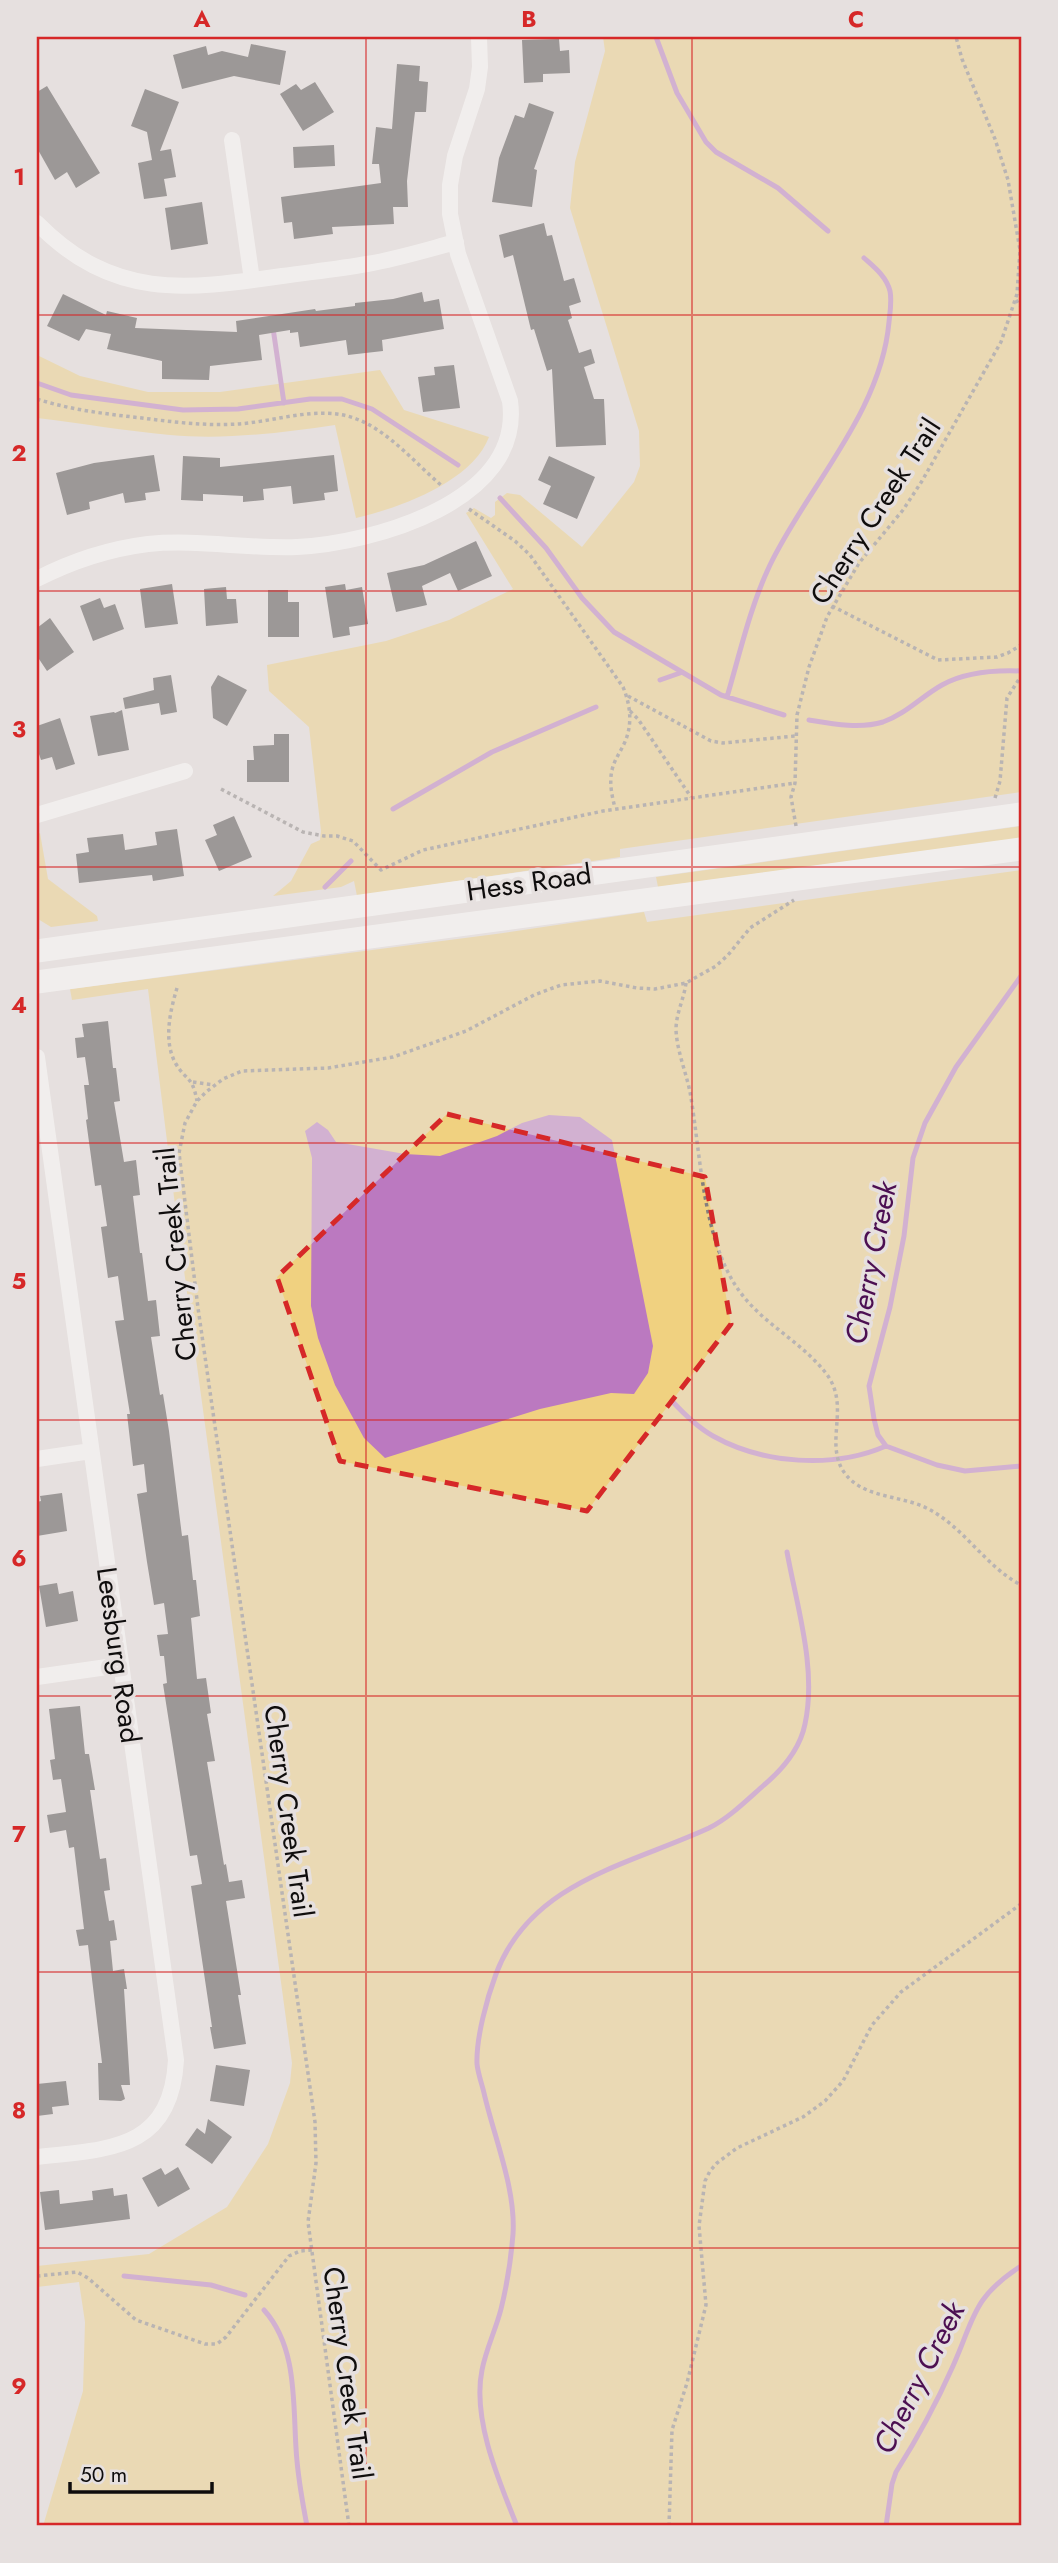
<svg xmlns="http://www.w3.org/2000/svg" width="1058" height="2563" font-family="Jost,sans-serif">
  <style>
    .green { fill: #f0d180 }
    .water { fill: #bb79c0 }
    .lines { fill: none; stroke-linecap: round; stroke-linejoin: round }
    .stream { stroke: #bb79c0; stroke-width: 5 }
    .building { fill: #444041 }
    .path { stroke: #837f7e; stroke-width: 3.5; stroke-dasharray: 3.5 3.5; stroke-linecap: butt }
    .minor { stroke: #fff; stroke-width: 16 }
    .secondary { stroke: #fff; stroke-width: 23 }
    .marked { fill: none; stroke: #d62828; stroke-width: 5; stroke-dasharray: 14 9; stroke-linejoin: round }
    .grid { fill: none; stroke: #d62828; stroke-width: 2; stroke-opacity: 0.55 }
    .labels { text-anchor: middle; stroke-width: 7; stroke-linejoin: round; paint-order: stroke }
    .street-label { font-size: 28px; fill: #0f0d0d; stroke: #e6e0df }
    .water-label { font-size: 30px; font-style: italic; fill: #4c0f52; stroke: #e6e0df }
    .neatline { fill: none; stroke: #d62828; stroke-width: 2.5 }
    .grid-label { font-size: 23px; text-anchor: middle; font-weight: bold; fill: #d62828 }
  </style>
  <rect width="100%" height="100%" fill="#e6e0df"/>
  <path class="green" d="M603,37H1021V792L620,849V857L357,896L354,881L341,887L273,896L291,881L311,844L320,840L321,831L309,727L269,691L267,665L386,641L449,620L513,589L466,513L474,508L491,518L495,515V502L507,493L520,495L582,547L634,482L640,466L639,431L570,208L575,162L605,51Z
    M37,355L80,376L148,392H220L380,370L404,410L489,437C472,482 399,508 356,518L335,425C280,433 225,440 170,435C125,431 81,423 37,418Z
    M1021,826V838L658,887L656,877Z
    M40,833L48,879L97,916L98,921L51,927L38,919L37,835Z
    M1021,870V2526H43L83,2391L85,2322L79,2282L37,2287V2266L149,2254L227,2207L268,2144L290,2083L292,2063L174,1197L148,989L72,1000L70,989L496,934L644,912L647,922Z"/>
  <path class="water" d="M549,1115L580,1117L612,1140L653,1346L648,1373L634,1394L611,1393L540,1409L385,1458L364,1438L335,1385L318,1338L311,1306L312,1158L305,1131L317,1122L328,1130L336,1142L405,1154L440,1156L497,1136L522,1123Z"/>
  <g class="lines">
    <path class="stream" d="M656,37L677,93L706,142L716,152L778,188L828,231
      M273,328L284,403
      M37,383L71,395L183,410L238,409L310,399H342L372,409L458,465
      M500,498L546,548L582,598L614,632L721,695L784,715
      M660,680L680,673
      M727,697C740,653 750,607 770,565C808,486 881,413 889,322C890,312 892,301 890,291C886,276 874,267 864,258
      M809,720C833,724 860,729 883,722C906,714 922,696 942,685C965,672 996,670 1021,671
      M393,809L492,752L596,707
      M325,887L351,861
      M1021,976L956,1067L925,1123L913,1158L904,1236L890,1307L869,1386L874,1419L878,1435L886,1446L937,1465L965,1471L1021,1466
      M672,1401C684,1414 697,1427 713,1436C763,1464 833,1469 886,1446
      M124,2276L211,2285L245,2295
      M264,2310C300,2350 292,2411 297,2461C299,2483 303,2505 307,2526
      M517,2526C499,2481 472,2419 482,2370C486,2349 496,2329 501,2309C507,2285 511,2259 513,2234C516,2189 494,2137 484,2093C482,2084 478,2074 477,2064C476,2038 487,1998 496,1974C531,1881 629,1865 709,1828C729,1818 747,1800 764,1785C783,1769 800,1749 805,1724C817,1669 797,1607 787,1552
      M886,2526L892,2484L896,2472C917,2439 937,2402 953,2366C975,2317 972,2298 1021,2266"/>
  </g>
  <path class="building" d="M559,39L560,51L569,50L570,73L543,74V82L524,83L522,40Z
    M251,44L286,51L280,85L234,76L182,89L173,55L206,46L208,55L222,51L248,57Z
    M397,64L420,66L419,81L428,82L426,112H415L407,181L408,207H393L394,224L332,227L333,234L294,239L292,222L284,223L281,197L381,183L379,164H372L376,127L392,129Z
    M315,82L334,112L303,131L280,94L296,84L301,90Z
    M47,86L100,173L76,188L67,172L55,180L37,148V92Z
    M145,89L179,102L160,151L171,149L176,177L164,179L167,196L144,199L138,163L152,160L147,132L131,126Z
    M529,103L554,112L534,169L537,170L532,207L492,202L499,158L515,115L524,118Z
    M334,145L335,166L294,168L293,147Z
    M202,202L208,244L171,250L165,208Z
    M544,223L547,236L552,235L564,281L574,278L581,302L569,306L572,318L568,320L579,353L591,349L595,363L584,367L594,399H604L606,445L556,447L552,369L547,371L534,329L531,330L513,255L504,258L499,235Z
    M422,292L424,302L439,299L444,329L382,340L383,351L348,355L346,340L300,347L298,332L290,333V330L259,335L262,360L210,366L209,380L162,379V361L107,349L111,334L86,329L79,341L47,326L63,294L106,315L107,311L137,318L135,328L237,332L236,321L315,309L316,311L355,306V303L393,299Z
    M454,365L460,408L423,412L418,377L435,375L434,367Z
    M154,455L160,491L145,493L146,500L125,503L123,493L89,502L90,509L67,515L56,473L94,463Z
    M334,455L338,491L324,493L325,500L293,504L291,486L263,489L264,500L243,502V496L203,494V501L181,500L183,456L220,458V467Z
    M549,456L595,477L577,519L543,504L551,486L538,480Z
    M476,541L492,576L458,591L450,573L422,586L427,605L396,612L387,573L424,565Z
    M172,584L178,624L145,628L140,589Z
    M345,584L346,590L362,587L368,624L349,627L350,635L333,638L325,587Z
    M226,587L227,599H236L238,623L206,626L204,589Z
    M268,590H288V602H299V637H268Z
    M100,598L104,608L115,604L124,629L93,641L80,606Z
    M50,618L74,652L47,671L37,656V628Z
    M171,675L177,712L161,715L159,703L125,709L123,698L154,690L153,678Z
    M218,675L247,690L227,726L213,718L211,687Z
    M122,710L129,750L98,756L90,716L114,712L115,713Z
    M60,718L75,764L56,770L52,757L41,760L37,748V726Z
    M274,734H289V782H247V760H254L253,746L274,745Z
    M234,816L252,857L219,871L205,840L217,835L213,825Z
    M177,829L184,876L153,881L152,875L79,883L76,854L89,852L87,838L123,834L125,850L157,845L155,832Z
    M108,1021L113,1068H116L120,1101L114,1102L124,1162L136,1160L140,1195L133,1196L140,1253H142L148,1301L156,1300L160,1336L151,1337L160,1395L163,1394L169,1431L182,1536L188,1535L193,1580H196L200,1616L191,1618L197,1679L206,1678L211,1713L207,1714L215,1761L207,1762L224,1865L226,1864L229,1882L242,1880L245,1898L226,1901L241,1995H238L246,2044L214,2049L210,2027H212L191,1886L202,1884L197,1855L190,1856L163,1684L167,1683L164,1656H160L157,1635L168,1634L164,1603L154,1605L147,1562L137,1494L147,1492L144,1464L133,1466L127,1414H130L115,1321L124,1320L118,1276L108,1278L101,1227L107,1226L101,1185L95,1186L86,1120L88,1119L84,1085H89L85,1057L77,1058L75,1038L84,1037L82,1024Z
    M62,1493L67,1531L37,1536V1502L41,1501L40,1496Z
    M57,1583L59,1594L73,1591L78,1621L46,1627L39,1586Z
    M80,1706L85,1754H89L95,1790H90L100,1859L106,1858L110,1890L104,1891L109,1921L114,1920L117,1940L110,1941L113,1971L124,1969L127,1989H124L130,2085H121L125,2099L121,2101L99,2100L98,2063H102L88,1945L79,1946L76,1930L84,1929L74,1847L69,1848L66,1830L50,1833L47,1815L66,1812L61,1779L53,1780L50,1760L55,1759L49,1709Z
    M216,2065L250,2070L244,2106L210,2101Z
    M66,2081L69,2105L52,2107L53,2114L37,2116V2084Z
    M208,2119L232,2137L212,2164L185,2145L197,2128L205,2134Z
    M178,2167L190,2189L158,2207L142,2178L161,2168L165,2175Z
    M113,2188L114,2196L127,2194L130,2219L45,2230L40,2192L59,2190L60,2204L93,2200L92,2191Z"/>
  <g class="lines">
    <path class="path" d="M1016,300L1021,307
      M37,399C71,410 106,414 142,418C173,422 205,426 237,424C275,422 317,405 354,418C388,430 415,463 442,486
      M469,509L515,541L530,555L623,687C631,706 633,727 623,746C619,754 614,761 612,770C609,783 612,796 615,808
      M832,606L938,660L997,657L1008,653L1021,645
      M628,696L711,741L723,743L795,736
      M630,711L638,719L691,797
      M221,789L303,832L324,836H337L353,841L381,870L423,850L603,811L795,783
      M995,798L1000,781L1007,698L1021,676
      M796,826L791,797L795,783L797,715L809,667L827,617L859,563L903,510L922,481L1001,342L1017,294L1020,250L1008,180L995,139L962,59L956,37
      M686,983C684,999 676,1013 676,1030C677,1051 686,1072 690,1092C701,1154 702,1240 740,1292C764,1325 804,1343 828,1376C849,1407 826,1440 842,1469C858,1497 896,1495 922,1506C962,1523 983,1565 1021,1585
      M177,988C170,1011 163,1042 176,1064C187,1082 192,1075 197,1101
      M193,1082L214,1085
      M37,2276L77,2272L88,2278L136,2320L205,2344H217L226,2337L289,2256L300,2251L312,2250
      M349,2526L308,2222L316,2163L315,2122L198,1308L179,1153L185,1123L197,1101L206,1092L223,1079L242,1071L328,1068L393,1057L466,1031L534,995L561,985L600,981L637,988L655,989L686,983L716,966L728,955L750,928L794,900
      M669,2526L672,2430L687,2383L706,2305L699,2226L705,2181L710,2171L717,2163L737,2148L803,2117L825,2101L843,2081L872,2025L901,1992L1021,1904"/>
    <path class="minor" d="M232,140L252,280
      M37,223C113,300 184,290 282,276C310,272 339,269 367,264C397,259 426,250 456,242
      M37,579C72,561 108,549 148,544C197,539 247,549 297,547C373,543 524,502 510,401L458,254L450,214V185L455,156L477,89L480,67L479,37
      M37,815L185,771
      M37,1057L176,2060C171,2151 108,2149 37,2157
      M37,1459L91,1451
      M37,1677L121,1665"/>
    <path class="secondary" d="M37,951L1021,814
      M37,982L1021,849"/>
  </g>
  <path d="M0 0H1058V2563H0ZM447,1114L705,1177L731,1324L587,1511L340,1461L277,1277Z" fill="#e6e0df" fill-opacity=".55" fill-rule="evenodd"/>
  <path class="marked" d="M447,1114L705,1177L731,1324L587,1511L340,1461L277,1277Z"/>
  <path class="grid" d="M366,37V2526M692,37V2526M37,315H1021M37,591H1021M37,867H1021M37,1143H1021M37,1420H1021M37,1696H1021M37,1972H1021M37,2248H1021"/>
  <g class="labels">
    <g class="street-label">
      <text transform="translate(875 511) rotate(-57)" y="10">Cherry Creek Trail</text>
      <text transform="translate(529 882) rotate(-8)" y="10">Hess Road</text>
      <text transform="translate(175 1254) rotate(-96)" y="10">Cherry Creek Trail</text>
      <text transform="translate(119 1655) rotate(82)" y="10">Leesburg Road</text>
      <text transform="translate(289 1811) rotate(82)" y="10">Cherry Creek Trail</text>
      <text transform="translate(348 2373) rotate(82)" y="10">Cherry Creek Trail</text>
    </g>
    <g class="water-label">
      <text transform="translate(871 1263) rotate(-79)" y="10">Cherry Creek</text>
      <text transform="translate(919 2378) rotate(-63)" y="10">Cherry Creek</text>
    </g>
  </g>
  <rect width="1058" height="2563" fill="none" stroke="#e6e0df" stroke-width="77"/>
  <path d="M70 2482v10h142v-10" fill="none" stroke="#0f0d0d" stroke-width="3.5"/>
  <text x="80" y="2482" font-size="21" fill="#0f0d0d" stroke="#e6e0df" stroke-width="5" paint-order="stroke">50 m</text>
  <rect x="38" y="38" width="982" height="2486" class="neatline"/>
  <g class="grid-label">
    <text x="202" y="27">A</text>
    <text x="529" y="27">B</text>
    <text x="856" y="27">C</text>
    <text x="19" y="185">1</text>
    <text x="19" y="461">2</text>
    <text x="19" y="737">3</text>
    <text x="19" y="1013">4</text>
    <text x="19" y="1289">5</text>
    <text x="19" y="1566">6</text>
    <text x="19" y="1842">7</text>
    <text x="19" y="2118">8</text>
    <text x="19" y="2394">9</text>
  </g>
</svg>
